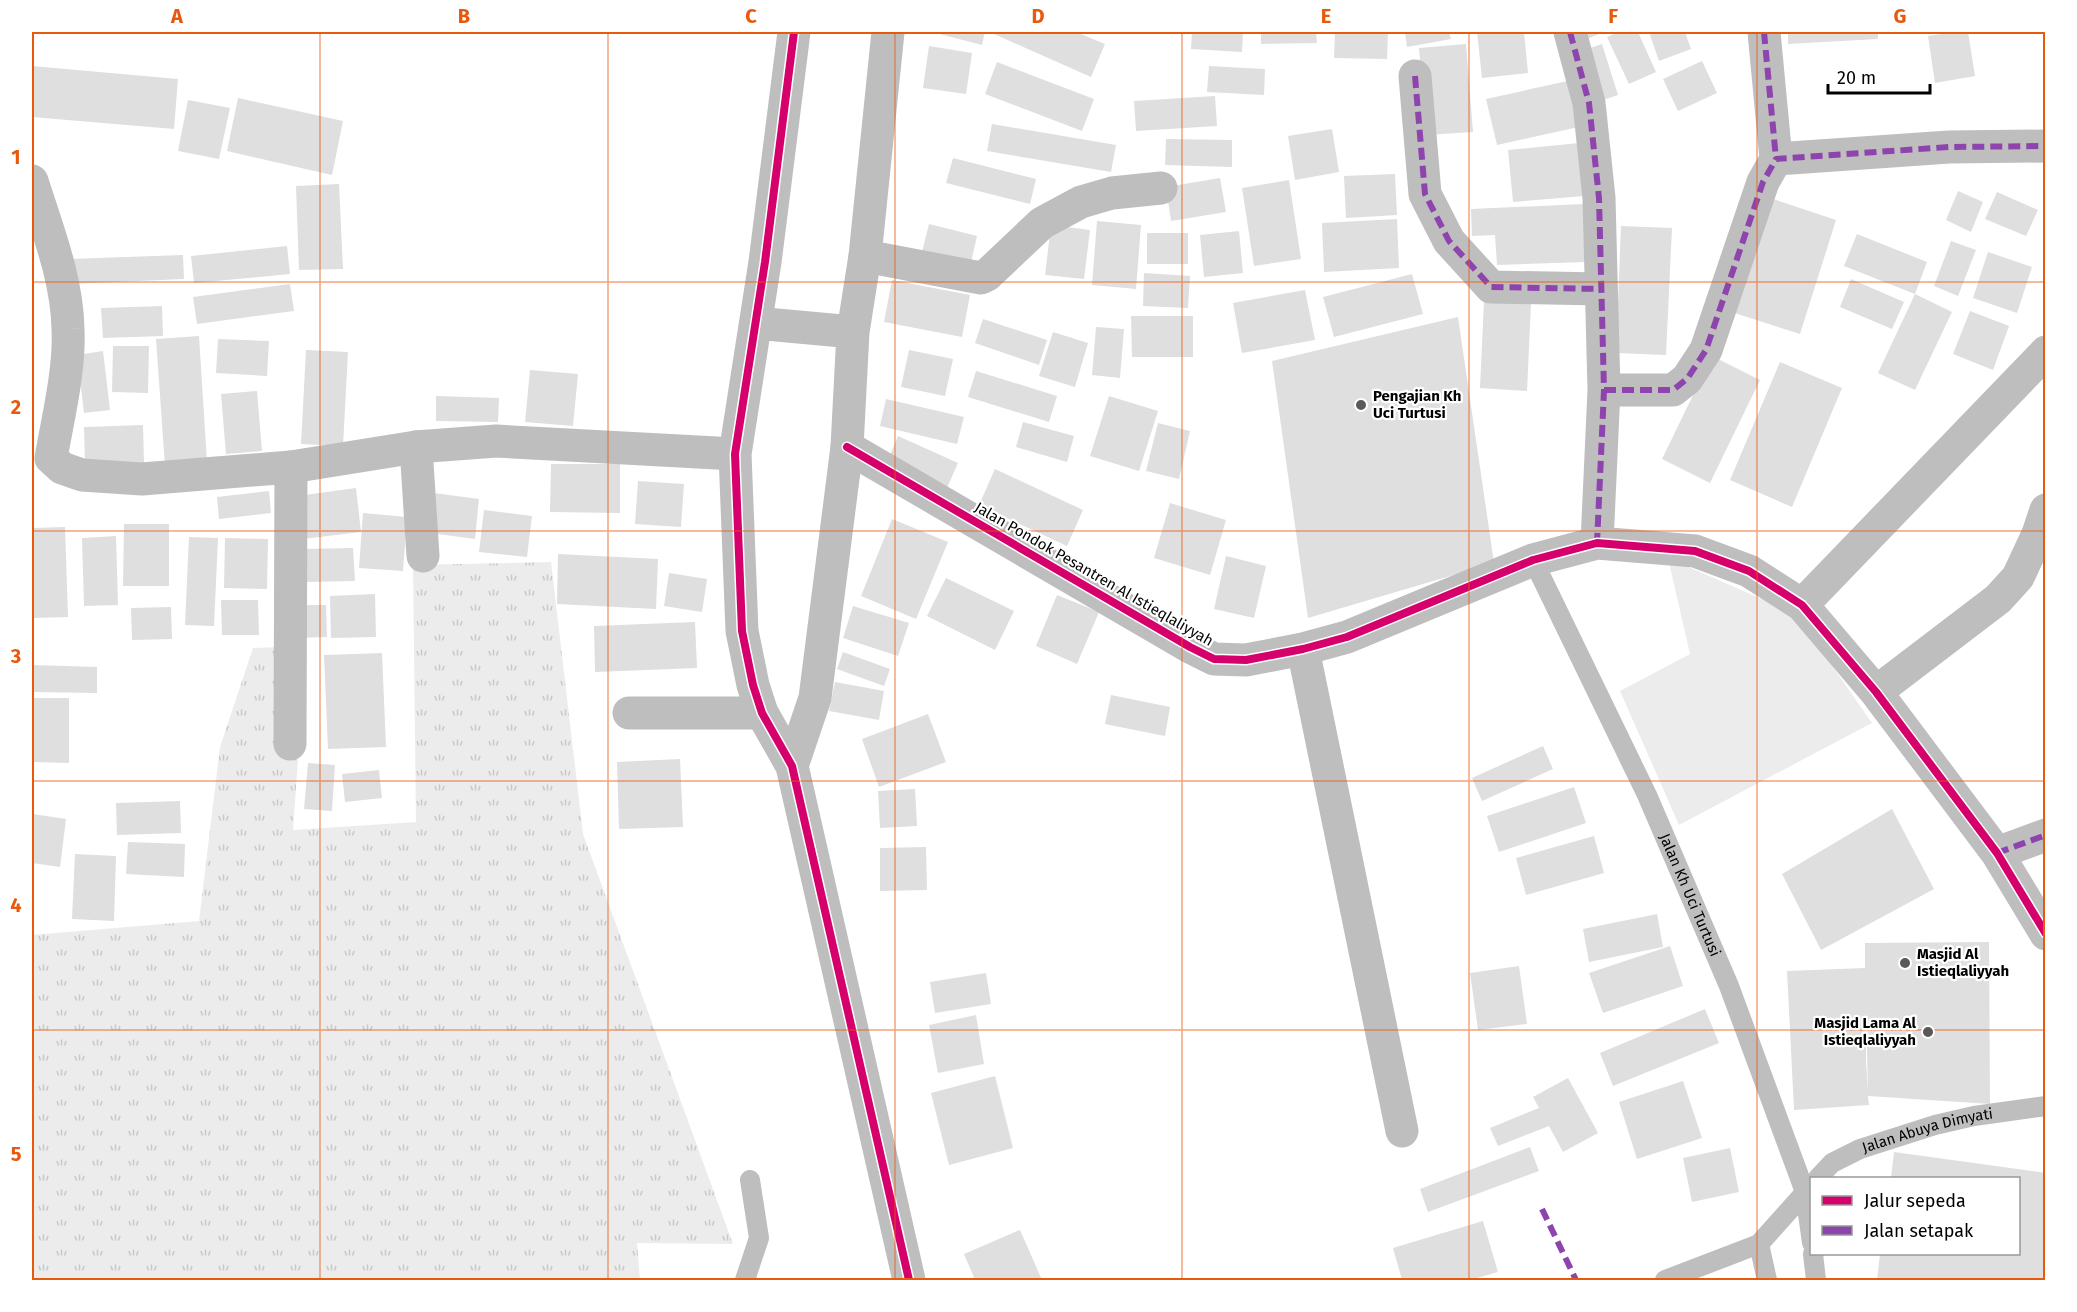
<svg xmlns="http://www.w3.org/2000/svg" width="2077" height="1312" font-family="'Fira Sans',sans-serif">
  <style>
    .grass { fill: url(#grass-tufts) }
    .green { fill: #ececec }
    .building { fill: #dfdfdf; fill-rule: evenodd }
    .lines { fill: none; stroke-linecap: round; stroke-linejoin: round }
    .service { stroke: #bebebe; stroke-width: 20 }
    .minor { stroke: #bebebe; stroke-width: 33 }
    .tertiary { stroke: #bebebe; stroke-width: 33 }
    .quiet { stroke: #8e44ad; stroke-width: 6; stroke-dasharray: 12 6; stroke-linecap: butt }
    .cycleway-casing { stroke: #fff; stroke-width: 11 }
    .cycleway { stroke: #d6006c; stroke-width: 8 }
    .grid { fill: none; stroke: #e8590c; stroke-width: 1.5; stroke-opacity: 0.55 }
    .poi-dot { fill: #595959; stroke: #fff; stroke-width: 2 }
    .labels { text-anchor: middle; stroke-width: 4.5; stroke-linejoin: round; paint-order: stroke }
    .poi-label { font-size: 15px; font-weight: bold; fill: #000; stroke: #fff; text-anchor: start }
    .street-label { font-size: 15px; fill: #000; stroke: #fff }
    .neatline { fill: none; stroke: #e8590c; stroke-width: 2 }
    .grid-label { font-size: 20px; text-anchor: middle; font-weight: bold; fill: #e8590c }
  </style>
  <defs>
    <pattern id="grass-tufts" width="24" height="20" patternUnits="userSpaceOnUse" patternTransform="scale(1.5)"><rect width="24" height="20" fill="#ececec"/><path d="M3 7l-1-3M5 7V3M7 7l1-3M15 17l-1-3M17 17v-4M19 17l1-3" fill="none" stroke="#c9c9c9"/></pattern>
  </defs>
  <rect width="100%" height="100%" fill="#fff"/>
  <path class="grass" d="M551,562L583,834L733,1244L637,1243L640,1280H32V935L199,921L220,747L253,648L306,646L293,830L416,822L413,565Z"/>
  <path class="green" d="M1668,558L1796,614L1872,723L1679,825L1620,691L1690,654Z"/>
  <path class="building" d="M932,32H985L982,45Z
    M995,32H1076L1105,44L1091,77L994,34Z
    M1192,32H1243L1242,52L1191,49Z
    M1261,32H1316L1317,43L1261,44Z
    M1335,32H1388L1387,59L1334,58Z
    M1405,32H1449L1451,39L1407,47Z
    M1477,32H1524L1528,73L1482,78Z
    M1575,32H1601V33L1580,42Z
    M1619,32H1638L1656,72L1629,84L1607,37Z
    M1649,32H1685L1691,49L1659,61Z
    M1788,32H1878V39L1788,44Z
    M1955,32H1968L1975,76L1935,83L1928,36Z
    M1466,44L1473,132L1426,135L1419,48Z
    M1602,44L1618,95L1597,102L1581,51Z
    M929,46L972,53L966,94L923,88Z
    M1702,61L1717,93L1678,111L1663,79Z
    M997,62L1094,99L1082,131L985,94Z
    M32,66L178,79L174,129L32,117Z
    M1209,66L1265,69L1264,95L1207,92Z
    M1572,80L1583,126L1497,145L1486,99Z
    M1215,96L1217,126L1136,131L1134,101Z
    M238,98L343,121L332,175L227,151Z
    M188,100L230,108L219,159L178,151Z
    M992,124L1116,145L1111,172L987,151Z
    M1332,129L1339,172L1295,180L1288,136Z
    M1166,139L1232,140V167L1165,165Z
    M1579,143L1584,196L1513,202L1508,150Z
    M953,158L1036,179L1030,204L946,183Z
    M1395,174L1397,215L1346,218L1344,176Z
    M1220,178L1226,212L1171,221L1166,187Z
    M1289,180L1301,259L1254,266L1242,188Z
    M339,184L343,269L299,270L296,186Z
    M1958,191L1983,202L1971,232L1946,220Z
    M1997,192L2038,210L2026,236L1985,219Z
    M1764,196L1836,220L1800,334L1728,311Z
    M1584,204L1586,262L1497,265L1495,235L1472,236L1471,209Z
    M1397,219L1399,268L1324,272L1322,223Z
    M1097,221L1141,225L1136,289L1092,285Z
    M929,224L977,236L969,271L920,260Z
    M1051,225L1090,230L1084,279L1045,275Z
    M1621,226L1672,228L1666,355L1616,353Z
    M1239,231L1243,273L1204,277L1200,235Z
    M1147,233H1188V264H1147Z
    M1857,234L1927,262L1915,294L1844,266Z
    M1951,241L1976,250L1958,296L1934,286Z
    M287,246L290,274L194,283L191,256Z
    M1988,252L2032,267L2017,313L1973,298Z
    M183,255L184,279L69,284L68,259Z
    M1144,273L1190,276L1188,308L1143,306Z
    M1412,274L1423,314L1334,337L1323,297Z
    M1851,279L1904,302L1892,329L1840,307Z
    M892,280L970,295L962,337L884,322Z
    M290,284L294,311L197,324L193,297Z
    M1305,290L1315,340L1242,353L1233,303Z
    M1915,294L1952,312L1915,390L1878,373Z
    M1484,301L1531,304L1527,391L1480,388Z
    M162,306L163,336L103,338L101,308Z
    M1970,311L2009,326L1993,370L1953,354Z
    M1131,316H1193V357H1132Z
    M1458,317L1494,563L1308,618L1272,361Z
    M983,319L1047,340L1039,365L975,343Z
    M1096,327L1124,329L1120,378L1092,375Z
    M1053,332L1088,343L1075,387L1039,376Z
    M199,336L207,462L165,466L156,339Z
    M218,339L269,341L267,376L216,373Z
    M113,346H149L148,393L112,392Z
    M306,350L348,352L343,446L301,444Z
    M909,350L953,359L945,396L901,387Z
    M103,351L110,410L84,413L77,355Z
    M1712,356L1760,380L1710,483L1662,459Z
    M1780,362L1842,388L1792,507L1730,480Z
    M530,370L578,374L573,426L525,422Z
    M976,371L1057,396L1049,422L968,397Z
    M257,391L262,451L226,454L221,394Z
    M436,396L499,398L498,422L436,421Z
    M1109,396L1158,411L1139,471L1090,456Z
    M886,399L964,417L957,444L880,426Z
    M1023,422L1074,436L1067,462L1016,447Z
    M1158,423L1190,431L1179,479L1146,471Z
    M143,425L144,464L85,466L84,427Z
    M898,436L958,463L947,488L887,462Z
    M551,464H620V513L550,512Z
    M995,469L1083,510L1067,546L979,505Z
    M638,481L684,484L681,527L635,524Z
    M356,488L361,532L303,539L297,496Z
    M269,491L271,513L219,519L217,497Z
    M434,493L479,499L475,539L430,533Z
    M1170,503L1226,520L1210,575L1154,558Z
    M484,510L532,516L527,557L479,552Z
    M363,513L407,517L403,571L359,568Z
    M892,519L948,542L916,619L861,596Z
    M124,524H169V586H123Z
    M65,527L68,617L32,618V528Z
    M116,536L118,605L84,606L82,538Z
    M189,537L218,538L214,626L185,625Z
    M225,538L268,539L267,589L224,588Z
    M353,548L355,581L304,582L303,549Z
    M558,554L658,559L656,609L557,604Z
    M1226,556L1266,566L1254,618L1214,609Z
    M669,573L707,579L702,612L664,606Z
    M946,578L1014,611L995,650L927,616Z
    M375,594L376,637L331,638L330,596Z
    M1057,595L1099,612L1077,664L1036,646Z
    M221,600H258L259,635H222Z
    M294,605H326L327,637L294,638Z
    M853,606L909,623L898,656L843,638Z
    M171,607L172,639L132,640L131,608Z
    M695,622L697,668L595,672L594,626Z
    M843,652L890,669L884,686L837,669Z
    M382,653L386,747L328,749L324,655Z
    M32,665L97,667V693L32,692Z
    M835,682L884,691L879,720L829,711Z
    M1111,695L1170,707L1165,736L1105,724Z
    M32,698H69V763L32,762Z
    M928,714L946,762L879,787L862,739Z
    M1543,746L1553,769L1482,801L1472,778Z
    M680,759L683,827L619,829L617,762Z
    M308,763L335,765L332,811L304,809Z
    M379,770L382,798L345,802L342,774Z
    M1574,787L1586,823L1499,852L1487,816Z
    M915,789L917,826L880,828L878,791Z
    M180,801L181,833L117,835L116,803Z
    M1892,809L1934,889L1821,950L1782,874Z
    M33,814L66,819L60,867L32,863Z
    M1594,836L1604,873L1526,895L1516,858Z
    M128,842L185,844L184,877L126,874Z
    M926,847L927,890L880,891V848Z
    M75,854L116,856L114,921L72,919Z
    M1657,914L1663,947L1589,962L1583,929Z
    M1989,942L1990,1104L1868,1096L1869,1105L1794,1110L1787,971L1865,968V943ZM1866,1009L1868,1093L1866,1061Z
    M1670,946L1683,986L1603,1013L1589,973Z
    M1519,966L1527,1024L1478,1030L1470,973Z
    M986,973L991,1004L935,1013L930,982Z
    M1705,1009L1719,1043L1613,1086L1600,1053Z
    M976,1015L984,1064L938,1073L929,1025Z
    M995,1076L1013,1148L949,1165L931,1093Z
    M1568,1078L1598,1133L1563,1152L1549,1126L1498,1146L1490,1128L1539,1108L1533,1097Z
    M1683,1081L1702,1138L1637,1159L1619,1102Z
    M1530,1147L1539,1171L1428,1212L1420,1189Z
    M1730,1148L1739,1192L1692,1202L1683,1158Z
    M1894,1152L2046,1173V1280H1877L1880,1254H2018V1178H1891Z
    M1483,1221L1498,1272L1470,1280H1402L1393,1248Z
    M1020,1230L1042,1280H975L964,1254Z"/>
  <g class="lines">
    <g class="service">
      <path id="s1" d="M1533,560L1647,795L1729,986L1805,1192L1812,1243"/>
      <path id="s2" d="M1818,1178L1832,1163L1860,1149L1935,1125L1974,1116L2046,1106"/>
      <path d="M1759,1244L1767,1280"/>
      <path d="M1813,1254L1816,1280"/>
      <path d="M745,1280L759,1238L750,1180"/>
      <path d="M1665,1280L1759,1244L1810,1187"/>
    </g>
    <path class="minor" d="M1570,32L1589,103L1599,198L1604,390L1597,543
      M1764,32L1776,159
      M1415,76L1425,194L1449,241L1491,287L1601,289
      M865,256L981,278L987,275L1042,223L1081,202L1112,193L1161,188
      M1604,390H1673L1687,379L1706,350L1763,182L1776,159L1949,147L2046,146
      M416,447L423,556
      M847,447L1190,647L1214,659L1246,660L1303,649L1347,637L1533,560L1597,543L1695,551L1749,571L1802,605L1876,692L1997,853L2046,934
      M1802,605L2046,352
      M1303,649L1402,1131
      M1876,692L1998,599L2018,577L2038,534L2046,510
      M629,713H762
      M290,744L291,467
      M1997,853L2046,835"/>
    <path class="tertiary" d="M794,32L765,262L735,454L742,631L753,685L762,713L792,766L909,1280
      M32,181C47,229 67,278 68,329C70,369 58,418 51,458L62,468L82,475L142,479L291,467L416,447L496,441L735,454
      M756,323L853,332
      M792,766L815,698L847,447L853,332L865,256L888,32"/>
    <path class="quiet" d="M1570,32L1589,103L1599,198L1604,390L1597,543
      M1764,32L1776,159
      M1415,76L1425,194L1449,241L1491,287L1601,289
      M1604,390H1673L1687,379L1706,350L1763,182L1776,159L1949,147L2046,146
      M1997,853L2046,835
      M1542,1209L1576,1280"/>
    <defs>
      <path id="cycleway" d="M794,32L765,262L735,454L742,631L753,685L762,713L792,766L909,1280
        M847,447L1190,647L1214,659L1246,660L1303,649L1347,637L1533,560L1597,543L1695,551L1749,571L1802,605L1876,692L1997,853L2046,934"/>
    </defs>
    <use href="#cycleway" class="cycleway-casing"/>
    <use href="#cycleway" class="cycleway"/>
  </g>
  <path class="grid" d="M320,32V1280M608,32V1280M895,32V1280M1182,32V1280M1469,32V1280M1757,32V1280M32,282H2046M32,531H2046M32,781H2046M32,1030H2046"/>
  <g class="poi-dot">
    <circle cx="1361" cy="405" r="6"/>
    <circle cx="1905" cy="963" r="6"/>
    <circle cx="1928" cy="1032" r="6"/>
  </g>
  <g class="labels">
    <g class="poi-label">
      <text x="1373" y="401">Pengajian Kh<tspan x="1373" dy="17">Uci Turtusi</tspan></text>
      <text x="1917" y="959">Masjid Al<tspan x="1917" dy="17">Istieqlaliyyah</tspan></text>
      <text x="1916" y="1028" text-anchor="end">Masjid Lama Al<tspan x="1916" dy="17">Istieqlaliyyah</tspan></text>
    </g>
    <g class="street-label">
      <text transform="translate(1094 574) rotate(30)" y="5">Jalan Pondok Pesantren Al Istieqlaliyyah</text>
      <text dy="5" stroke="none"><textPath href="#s1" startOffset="370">Jalan Kh Uci Turtusi</textPath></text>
      <text dy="5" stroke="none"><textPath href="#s2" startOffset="122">Jalan Abuya Dimyati</textPath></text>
    </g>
  </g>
  <rect width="2077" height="1312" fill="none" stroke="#ffffff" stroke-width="66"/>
  <rect x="1810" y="1177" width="210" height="78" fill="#ffffff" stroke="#999999" stroke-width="1.5"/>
  <rect x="1822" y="1196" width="30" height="9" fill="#d6006c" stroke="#999999" stroke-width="1.5"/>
  <text x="1864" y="1207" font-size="18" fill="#000000">Jalur sepeda</text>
  <rect x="1822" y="1226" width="30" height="9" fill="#8e44ad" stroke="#999999" stroke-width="1.5"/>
  <text x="1864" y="1237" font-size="18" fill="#000000">Jalan setapak</text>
  <path d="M1828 84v9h102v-9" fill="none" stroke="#000000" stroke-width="3"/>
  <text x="1837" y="84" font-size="18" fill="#000000" stroke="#ffffff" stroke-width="4.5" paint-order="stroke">20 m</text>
  <rect x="33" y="33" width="2011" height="1246" class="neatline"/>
  <g class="grid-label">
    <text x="177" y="23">A</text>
    <text x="464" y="23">B</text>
    <text x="751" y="23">C</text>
    <text x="1038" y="23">D</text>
    <text x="1326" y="23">E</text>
    <text x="1613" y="23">F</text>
    <text x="1900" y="23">G</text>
    <text x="16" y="164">1</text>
    <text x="16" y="414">2</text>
    <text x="16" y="663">3</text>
    <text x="16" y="912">4</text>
    <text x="16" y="1161">5</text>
  </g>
</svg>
